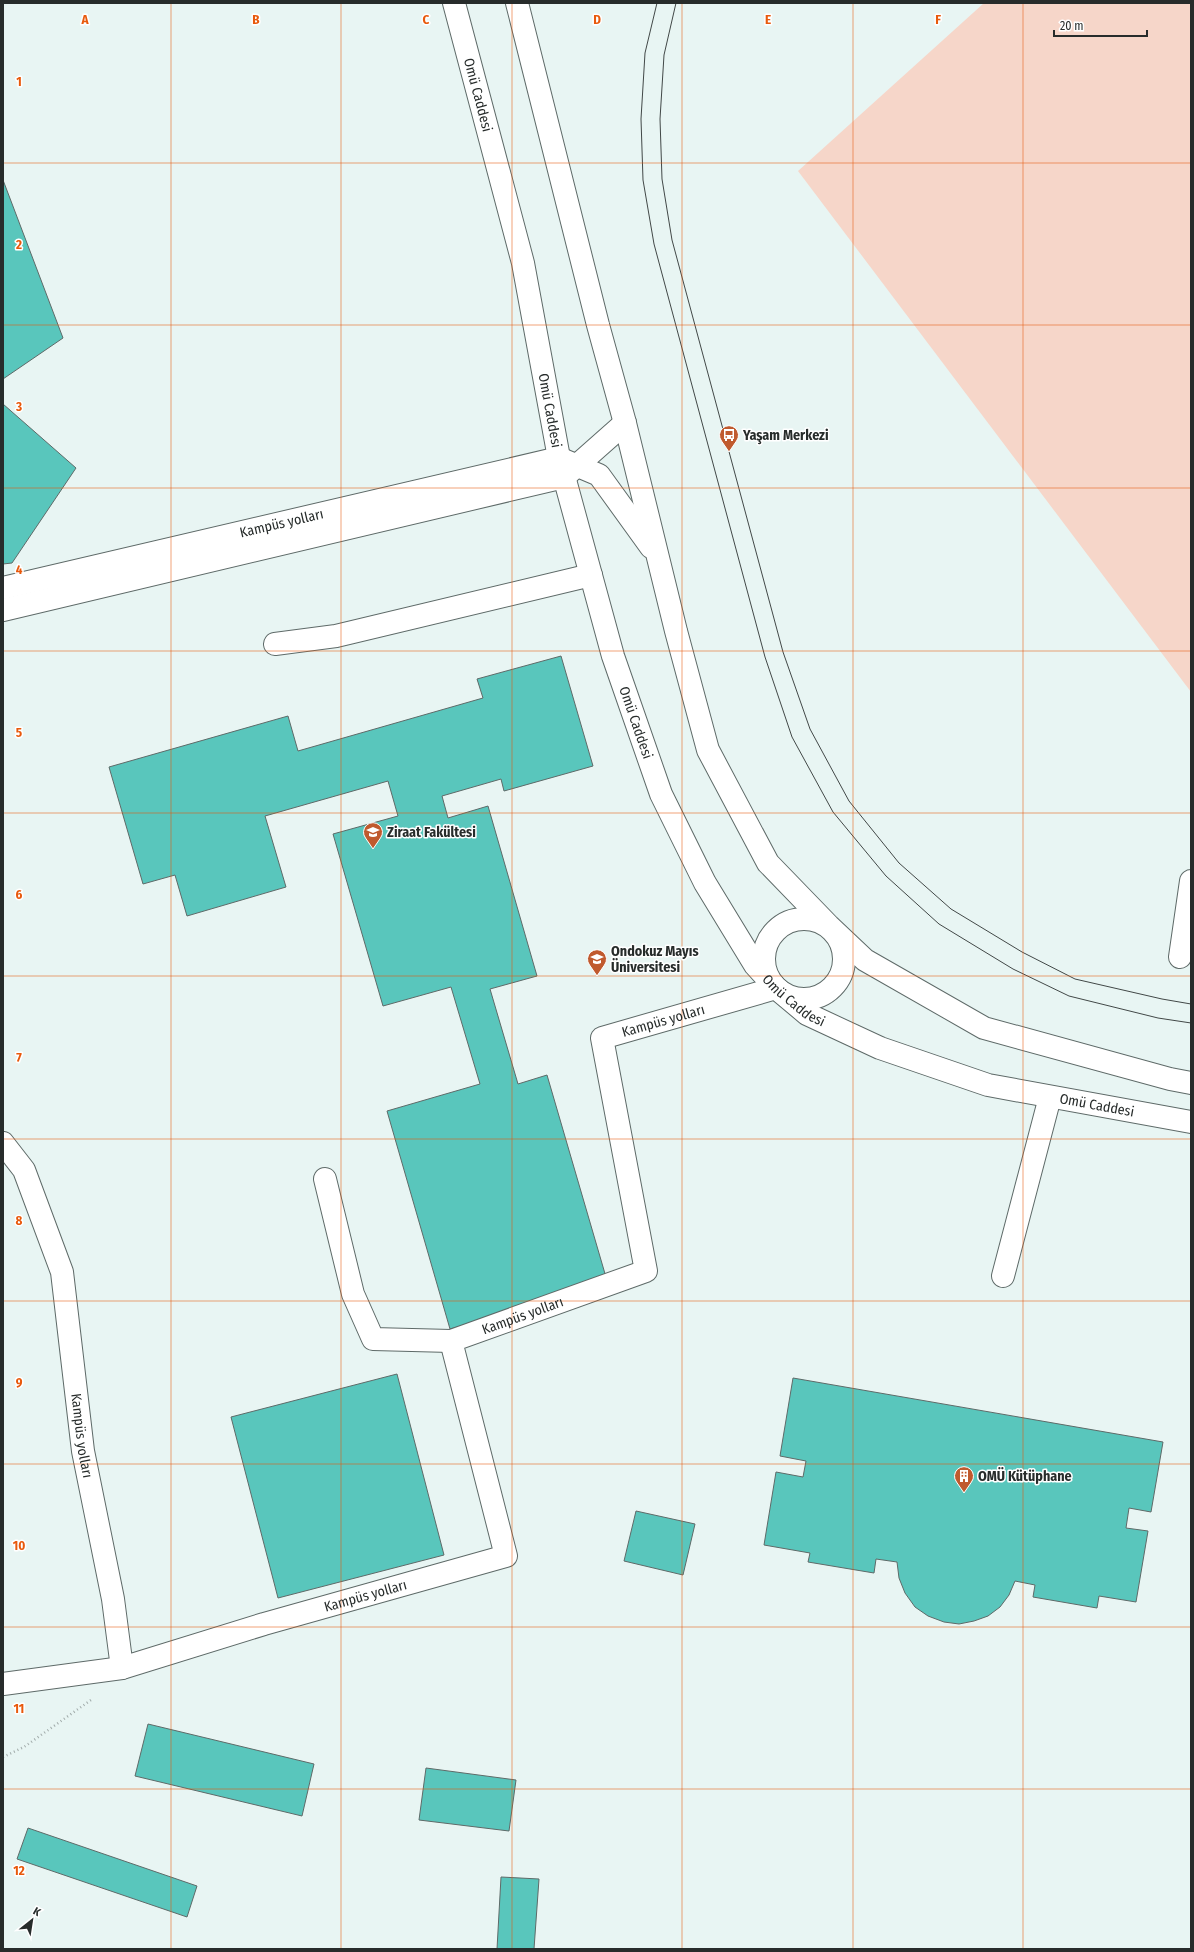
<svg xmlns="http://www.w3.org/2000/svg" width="1194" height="1952" font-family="'Fira Sans Condensed',sans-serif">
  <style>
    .green { fill: #f6d6c9 }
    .building { fill: #59c6bc; stroke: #5e6a68 }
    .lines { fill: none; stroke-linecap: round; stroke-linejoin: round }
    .minor-casing { stroke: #5e6a68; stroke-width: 24 }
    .path { stroke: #a2acab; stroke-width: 2.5; stroke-dasharray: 1 3; stroke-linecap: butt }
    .minor { stroke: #fff; stroke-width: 22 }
    .tram { stroke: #424847; stroke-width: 1 }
    .grid { fill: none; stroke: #e8590c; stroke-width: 1; stroke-opacity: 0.55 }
    .labels { text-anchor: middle; stroke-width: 3; stroke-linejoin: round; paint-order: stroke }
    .street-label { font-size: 14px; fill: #272c2b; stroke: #fff }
    .poi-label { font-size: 14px; font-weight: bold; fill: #272c2b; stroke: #fff; text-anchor: start }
    .grid-label { font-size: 13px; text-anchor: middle; font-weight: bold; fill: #e8590c; stroke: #fff; stroke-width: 3; stroke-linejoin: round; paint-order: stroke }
  </style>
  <rect width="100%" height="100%" fill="#e8f5f3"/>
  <path class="green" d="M984,3H1191V692L798,171Z"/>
  <path class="building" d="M3,180L63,338L3,379Z
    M3,404L76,468L12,563L3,564Z
    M561,656L593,766L504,791L501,779L442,796L448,818L488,806L537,976L490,989L518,1084L547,1075L608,1284L450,1329L387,1111L480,1084L451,987L383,1006L333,834L398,816L388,781L265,816L286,887L187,916L175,875L143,884L109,767L288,716L298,751L483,698L477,679Z
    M397,1374L444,1555L278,1598L231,1417Z
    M793,1378L1163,1442L1151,1512L1129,1508L1126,1528L1148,1531L1136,1602L1099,1596L1097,1608L1033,1597L1035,1585L1015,1581L1009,1595L1000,1607L988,1616L974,1621L959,1624L944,1622L928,1616L915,1607L905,1593L899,1578L897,1562L876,1559L874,1573L808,1562L810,1553L764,1545L776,1472L803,1477L806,1461L780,1456Z
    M636,1511L695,1524L683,1575L624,1561Z
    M148,1724L314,1764L302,1816L135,1776Z
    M426,1768L516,1780L509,1831L419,1820Z
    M28,1828L197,1886L187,1917L17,1859Z
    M501,1877L539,1879L534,1949H497Z"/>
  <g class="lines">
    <defs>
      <g id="minor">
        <path id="s1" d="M454,3L523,263L559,458L613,656L661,794L705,883L755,965L776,988L807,1014L880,1048L988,1085L1191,1122"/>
        <path d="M517,3L598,325L625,423L676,631L708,750L768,863L829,926L865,960L984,1028L1170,1079L1191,1083"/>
        <path id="s2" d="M3,588L559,458L599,475L651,547"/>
        <path d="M3,610L564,477L625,423"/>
        <path d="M275,644L336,636L591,575"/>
        <circle cx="804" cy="959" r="40"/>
        <path d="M1180,957L1191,881"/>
        <path id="s3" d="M3,1143L24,1170L62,1272L83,1451L113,1599L122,1668"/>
        <path d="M325,1179L353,1294L373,1339L451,1341"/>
        <path d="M1003,1276L1050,1097"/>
        <path id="s4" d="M3,1684L122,1668L264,1624L506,1556L451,1341L646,1271L602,1038L776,988"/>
      </g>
    </defs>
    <use href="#minor" class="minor-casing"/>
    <path class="path" d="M3,1757L24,1747L91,1700"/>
    <use href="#minor" class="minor"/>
    <path class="tram" d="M657,3L645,53L641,119L643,180L654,244L765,657L792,737L833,812L886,876L939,924L1013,969L1069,996L1158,1018L1191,1023
      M676,3L664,55L660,119L662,179L672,240L783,652L810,729L849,801L899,863L951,909L1022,952L1075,979L1162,999L1191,1004"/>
  </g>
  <path class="grid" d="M171,3V1949M341,3V1949M512,3V1949M682,3V1949M853,3V1949M1023,3V1949M3,163H1191M3,325H1191M3,488H1191M3,651H1191M3,813H1191M3,976H1191M3,1139H1191M3,1301H1191M3,1464H1191M3,1627H1191M3,1789H1191"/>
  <defs>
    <symbol id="bus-pin" viewBox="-11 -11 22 30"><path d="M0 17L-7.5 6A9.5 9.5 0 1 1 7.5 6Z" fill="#c05a2e" stroke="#fff"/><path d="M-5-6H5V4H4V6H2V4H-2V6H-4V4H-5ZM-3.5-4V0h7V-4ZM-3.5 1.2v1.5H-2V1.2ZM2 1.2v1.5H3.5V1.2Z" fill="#fff"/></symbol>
    <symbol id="university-pin" viewBox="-11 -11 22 30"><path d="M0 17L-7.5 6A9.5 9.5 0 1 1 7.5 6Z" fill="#c05a2e" stroke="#fff"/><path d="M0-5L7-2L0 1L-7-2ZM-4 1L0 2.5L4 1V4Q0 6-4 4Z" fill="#fff"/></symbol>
    <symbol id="building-pin" viewBox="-11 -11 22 30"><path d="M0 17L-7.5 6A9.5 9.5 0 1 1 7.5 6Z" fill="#c05a2e" stroke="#fff"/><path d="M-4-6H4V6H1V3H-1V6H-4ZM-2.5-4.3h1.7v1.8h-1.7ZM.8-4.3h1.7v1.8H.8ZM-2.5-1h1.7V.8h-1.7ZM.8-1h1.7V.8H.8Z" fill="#fff"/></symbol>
  </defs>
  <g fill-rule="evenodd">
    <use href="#bus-pin" x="718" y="424" width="22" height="30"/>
    <use href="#university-pin" x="362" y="821" width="22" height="30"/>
    <use href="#university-pin" x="586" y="948" width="22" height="30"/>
    <use href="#building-pin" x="953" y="1465" width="22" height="30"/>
  </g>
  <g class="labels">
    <g class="street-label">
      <text dy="5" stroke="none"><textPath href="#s1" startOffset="95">Omü Caddesi</textPath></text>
      <text dy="5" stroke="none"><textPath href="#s1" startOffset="419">Omü Caddesi</textPath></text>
      <text dy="5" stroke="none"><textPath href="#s2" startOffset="286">Kampüs yolları</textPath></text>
      <text dy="5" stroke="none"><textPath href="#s1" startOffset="743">Omü Caddesi</textPath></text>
      <text dy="5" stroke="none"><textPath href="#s1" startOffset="1067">Omü Caddesi</textPath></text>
      <text dy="5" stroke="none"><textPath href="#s4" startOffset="1250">Kampüs yolları</textPath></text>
      <text dy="5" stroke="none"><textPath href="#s1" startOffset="1391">Omü Caddesi</textPath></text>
      <text dy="5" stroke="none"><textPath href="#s4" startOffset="818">Kampüs yolları</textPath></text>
      <text dy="5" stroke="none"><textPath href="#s3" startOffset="308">Kampüs yolları</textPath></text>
      <text dy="5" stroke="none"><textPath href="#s4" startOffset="374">Kampüs yolları</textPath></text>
    </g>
    <g class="poi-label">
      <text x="743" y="440">Yaşam Merkezi</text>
      <text x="387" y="837">Ziraat Fakültesi</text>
      <text x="611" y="956">Ondokuz Mayıs<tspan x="611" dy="16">Üniversitesi</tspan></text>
      <text x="978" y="1481">OMÜ Kütüphane</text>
    </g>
  </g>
  <g class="grid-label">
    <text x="85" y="24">A</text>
    <text x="256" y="24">B</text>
    <text x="426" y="24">C</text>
    <text x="597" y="24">D</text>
    <text x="768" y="24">E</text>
    <text x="938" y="24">F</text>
    <text x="19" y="86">1</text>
    <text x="19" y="249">2</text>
    <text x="19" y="411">3</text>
    <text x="19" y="574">4</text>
    <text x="19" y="737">5</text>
    <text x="19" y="899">6</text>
    <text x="19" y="1062">7</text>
    <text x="19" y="1225">8</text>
    <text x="19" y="1387">9</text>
    <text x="19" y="1550">10</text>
    <text x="19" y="1713">11</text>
    <text x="19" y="1875">12</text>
  </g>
  <rect width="1194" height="1952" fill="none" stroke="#272c2b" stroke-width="8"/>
  <g transform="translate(32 1920) rotate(30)" stroke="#ffffff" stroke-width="3" paint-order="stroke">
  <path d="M0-3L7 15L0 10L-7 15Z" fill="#272c2b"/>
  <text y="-6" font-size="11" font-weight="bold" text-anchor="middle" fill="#272c2b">K</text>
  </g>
  <path d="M1054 30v6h93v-6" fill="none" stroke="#272c2b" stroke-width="2"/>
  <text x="1060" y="30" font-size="12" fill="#272c2b" stroke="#ffffff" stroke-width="3" paint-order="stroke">20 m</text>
</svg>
